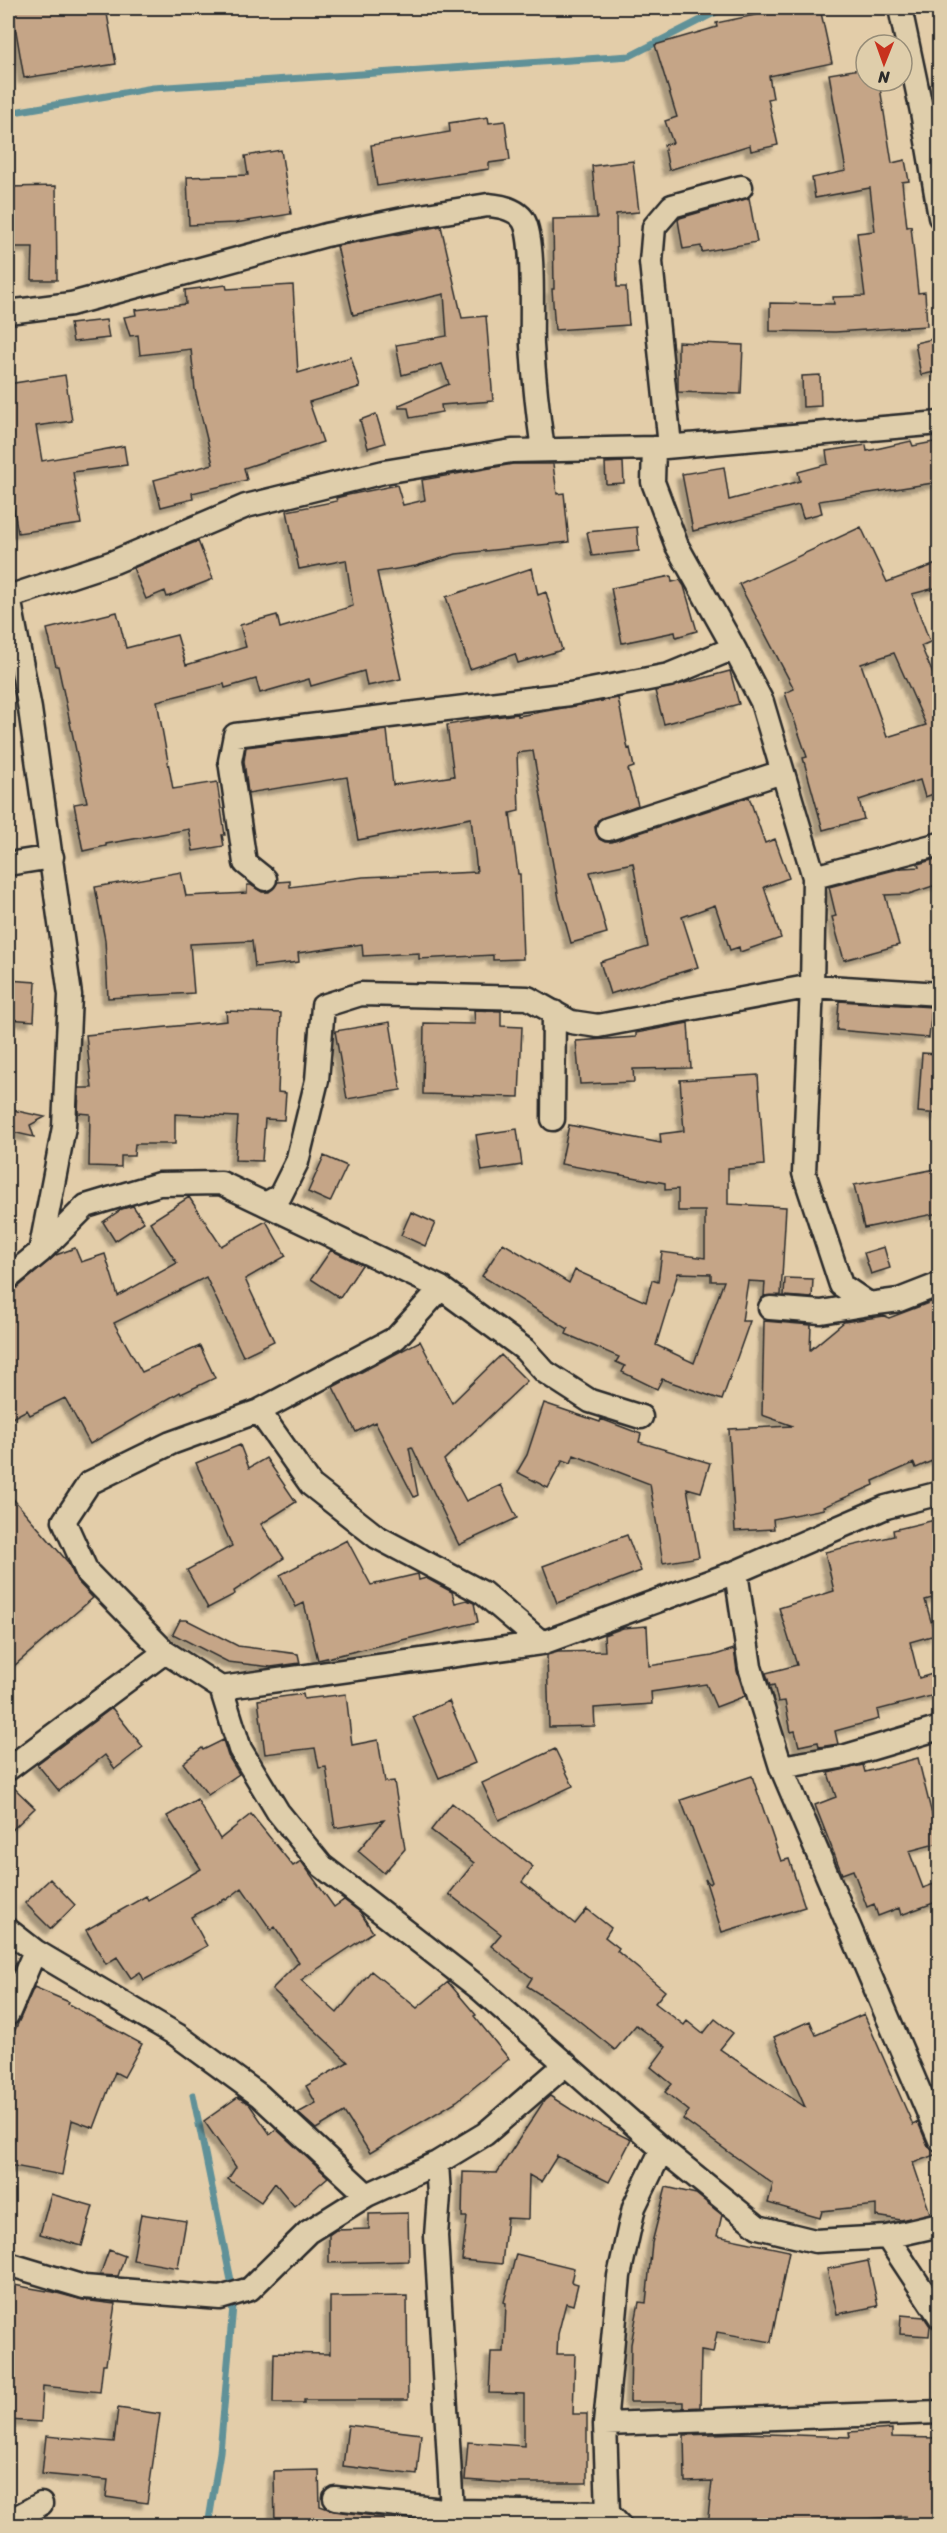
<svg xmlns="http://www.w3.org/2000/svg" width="947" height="2533" font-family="Sriracha,sans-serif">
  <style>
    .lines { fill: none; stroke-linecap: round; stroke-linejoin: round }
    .stream { stroke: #619198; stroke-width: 7 }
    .building { fill: #c5a587; stroke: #2b2b2b; stroke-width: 1.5; fill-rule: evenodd; filter: url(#shadow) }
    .minor-casing { stroke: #2b2b2b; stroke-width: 27 }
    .minor { stroke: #dfceab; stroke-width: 22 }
  </style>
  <defs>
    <filter id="shadow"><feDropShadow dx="-5.5" dy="5.5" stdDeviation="1.5" flood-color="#0004"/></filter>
  </defs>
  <rect width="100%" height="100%" fill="#e3cda9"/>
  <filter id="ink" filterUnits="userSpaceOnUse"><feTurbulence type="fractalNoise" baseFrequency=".0167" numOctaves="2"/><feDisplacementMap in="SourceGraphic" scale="12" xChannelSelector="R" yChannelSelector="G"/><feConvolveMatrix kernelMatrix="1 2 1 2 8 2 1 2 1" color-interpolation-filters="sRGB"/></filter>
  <g filter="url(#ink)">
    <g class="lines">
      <path class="stream" d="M8,113L153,88L630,56L724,8
        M193,2095L234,2295L220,2452L208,2526"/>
    </g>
    <path class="building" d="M12,8H106L116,64L24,78Z
      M789,8H820L832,63L769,76L773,98L768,99L778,145L751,151L750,145L669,170L664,145L673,143L665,121L677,117L655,45L717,27L716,23Z
      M866,68V81H879L892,163L905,160L909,181L902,182L907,227L911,226L918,293L925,292L927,326L835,332L770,331V303L834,304L833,297L865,296L857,233L875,231L870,188L815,198L812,178L846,171L829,74Z
      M488,117L489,123L505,121L510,160L489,163V169L377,186L371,145L450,132L449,123Z
      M281,150L291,214L235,223L189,225L187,177L248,175L245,156Z
      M633,161L639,212L616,214L617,287H626L629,325L555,330L552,289H554L553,219L597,218L592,166Z
      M56,186L57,280H32L33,247H8V187Z
      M749,198L757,242L702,252L701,246L683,249L678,220L680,218Z
      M441,226L462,318L486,316L493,401L441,405L442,412L410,418L408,408H399V405L449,384L442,364L402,375L396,345L447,336L444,294L353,315L337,246Z
      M226,285L227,289L293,285L298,373L351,357L360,387L309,402L323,442L244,468L247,480L192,493L193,499L161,507L154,480L213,464L195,390L191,349L140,355L138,335L130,336L124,317L136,315L135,310L186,304L185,290Z
      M106,320L109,338L73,342L70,324Z
      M937,338L939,371L921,375L915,343Z
      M678,342L743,345L741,394L678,392Z
      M65,375L72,421L36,426L42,461L124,446L127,465L73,472L81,524L18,533L8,476V384Z
      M820,375L821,406L803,407L802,376Z
      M376,414L385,443L368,448L360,420Z
      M911,441L913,446L939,441V482L819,501L822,513L803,518L799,505L693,531L682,474L724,467L729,500L800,481L798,472L828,464L826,451L866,445L867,451Z
      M623,462L624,483L606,484L605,463Z
      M513,464H553L557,494L564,493L569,542L456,554L416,566L377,572L401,679L367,686L364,671L311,686L309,679L260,693L256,679L225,688L224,684L157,701L173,789L217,782L225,835H222L224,846L193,851L189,829L106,844V846L83,851L74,804L87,802L58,666H56L47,629L117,612L126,648L177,635L186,665L246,647L240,625L277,615L280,628L353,606L346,560L299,569L287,511L337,501L336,498L348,495L397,485L403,505L425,500L422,480Z
      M637,527L639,551L592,556L587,532Z
      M861,527L887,582L939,563V587L912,594L930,642L921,646L939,688V792L925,797L920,780L859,800L864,819L823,830L803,758L807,757L785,693L794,689L739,584ZM894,653L926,725L887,737L861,664Z
      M198,541L213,579L167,597L165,591L146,599L133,568Z
      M532,568L538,595L546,592L562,650L518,663L515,654L470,669L446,597Z
      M671,576L672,582L680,580L684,586L697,631L676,637L675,632L622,643L611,588Z
      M730,671L739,704L664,724L655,691Z
      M618,698L628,749L630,748L634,767L628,769L638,805L598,820L595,827L599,839L605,842H612L749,797L765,843L775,839L789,878L764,887L781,938L740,952L739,947L730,950L715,905L682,917L698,967L610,994L600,962L648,947L633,863L590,872L607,933L571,943L559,899L533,751L517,753L519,811L510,813L518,874H520L523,959L493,960V955L419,959V953L363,956L362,944L298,953L299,962L255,967L252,941L190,944L194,993L108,998L105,940L95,887L181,872L186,896L247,893V885H251L262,892H269L278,882L290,881V887L363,877L477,872L471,818L358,840L347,777L248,793L244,761L246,747L387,730L393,785L454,776L447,725L487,718L518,714V716Z
      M939,858V884L909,894L885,895L899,945L844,960L832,917L836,916L829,887L902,868L919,867L918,864Z
      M8,980L36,982L34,1021L8,1019Z
      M839,1001L932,1007L929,1038L837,1030Z
      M474,1010L501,1011V1026L522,1027L519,1097L423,1094L424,1023L475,1024Z
      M226,1011L281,1013L278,1092L286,1093L284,1120L265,1119L262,1161L235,1160L238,1117L175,1114V1144H135L134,1156H121V1167L89,1166L90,1114L78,1113L79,1088H92L86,1035L227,1021Z
      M390,1022L401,1090L347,1099L335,1031Z
      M688,1023L691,1068L633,1069L634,1082L580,1084L576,1041L636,1037V1033Z
      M922,1053L939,1054V1114L918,1112Z
      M758,1075L764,1165L728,1168V1204L786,1207L781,1295L764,1296L765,1282L748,1281L742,1321H750L722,1400L662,1379L657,1389L622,1372L625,1366L616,1362L619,1357L566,1334L568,1329L482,1276L503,1243L569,1283L575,1270L646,1302L652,1280L658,1282L662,1252L705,1258V1211H678V1189L665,1190V1183L561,1164L569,1125L661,1143L660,1134L684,1131L680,1080ZM678,1273L711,1274V1281H724L694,1363L656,1345Z
      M8,1109L45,1117L30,1125L34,1137L8,1131Z
      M517,1129L522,1165L482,1171L476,1135Z
      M324,1156L347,1166L330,1202L308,1192Z
      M936,1169L939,1183V1213L864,1228L854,1185Z
      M189,1197L221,1246L266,1221L286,1256L245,1279L274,1341L243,1356L206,1277L114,1323L142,1372L200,1346L215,1378L181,1394L180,1392L90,1444L65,1398L30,1415L27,1410L8,1420V1291L17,1288L56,1255L75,1248L81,1262L105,1254L118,1296L177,1263L150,1222Z
      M133,1206L144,1222L115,1241L103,1222L122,1209Z
      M411,1212L435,1223L425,1246L401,1235Z
      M884,1247L890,1268L871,1274L864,1253Z
      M331,1250L362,1265L340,1298L311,1279Z
      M785,1278L813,1279L812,1298L784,1296Z
      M939,1299V1458L916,1468L914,1463L873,1481L874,1485L823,1507L824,1509L773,1519L774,1529L735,1531L729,1429L793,1426L762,1415L764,1321L811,1325L810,1350L844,1322L884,1316L889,1318Z
      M420,1341L452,1403L501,1355L527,1381L444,1460L466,1501L501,1485L517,1518L459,1545L412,1447L409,1448L418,1495L414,1497L375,1422L356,1432L333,1387Z
      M544,1403L600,1422L601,1419L641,1434L639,1442L710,1463L701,1492L687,1488L699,1557L663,1563L650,1484L574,1455L571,1463L563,1460L548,1488L517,1472L527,1455Z
      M240,1445L249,1468L266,1458L296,1502L261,1524L284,1558L234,1591L235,1594L208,1608L187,1570L232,1546L196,1463Z
      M8,1493L67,1561L77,1581L93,1598L8,1671Z
      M939,1519V1596L925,1600L935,1635L910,1642L919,1678L939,1672V1694L877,1710L879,1719L835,1731L838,1744L819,1747L818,1742L799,1746L795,1731L791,1732L785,1701L778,1702L774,1685L770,1686L766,1673L797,1665L779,1608L834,1591L825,1552L894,1536L893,1530Z
      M627,1535L641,1571L557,1603L543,1566Z
      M347,1540L371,1585L418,1574L419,1580L426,1578L452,1592L455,1603L467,1600L474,1603L478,1622L318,1660L304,1603L296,1607L280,1575Z
      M180,1620H187L238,1646L298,1654L300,1663L271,1667L228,1662L173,1634Z
      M647,1626L649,1666L712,1656L734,1649L737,1671L745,1696L716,1707L706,1684L651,1692L652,1704L594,1708L595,1726L549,1727L547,1655L558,1652L605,1651L604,1635L623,1628Z
      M303,1694L304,1699L346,1694L352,1745L378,1740L385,1782L394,1781L405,1849L384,1873L358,1851L384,1820L335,1828L326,1767L319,1768L315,1748L265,1754L258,1700Z
      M449,1701L475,1763L439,1778L413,1717Z
      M112,1708L143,1747L115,1769L105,1755L59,1791L37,1764Z
      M223,1740L228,1756L239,1774L208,1795L183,1763L202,1748L203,1750Z
      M555,1749L573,1786L499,1820L482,1783Z
      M918,1758L939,1843L909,1851L923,1888L939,1882V1901L901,1915L899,1908L878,1916L874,1904L867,1907L853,1870L842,1874L815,1805L836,1797L828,1773L863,1765L865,1772Z
      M752,1776L781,1861L789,1859L805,1907L722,1932L705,1879L710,1884L712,1882L681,1800Z
      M8,1782L35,1808L8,1834Z
      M197,1799L220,1839L251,1814L293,1866L301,1861L334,1907L344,1900L360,1912L373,1932L301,1980L337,2013L371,1971L417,2008L448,1982L476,2015L474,2016L509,2059L457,2101L370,2153L344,2112L316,2129L298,2113L316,2103L306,2086L348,2062L272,1989L299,1962L275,1927L271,1930L242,1888L226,1900L225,1899L191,1917L207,1946L144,1980L140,1972L131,1978L117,1957L106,1964L86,1930L146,1896L148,1900L201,1869L167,1816Z
      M452,1803L533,1867L522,1882L575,1924L587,1909L611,1928L605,1937L619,1948L617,1951L665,1991L655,2003L684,2025L687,2021L703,2034L715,2019L733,2033L720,2049L805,2107L774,2037L810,2021L816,2035L864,2014L913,2125L918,2122L928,2146L937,2154L913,2163L930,2213L901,2220L876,2216V2205L822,2211L820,2218L768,2203L773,2184L683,2119L689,2111L665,2092L672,2084L651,2067L666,2047L636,2025L615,2050L572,2015L527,1986L532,1978L491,1946L501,1934L449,1894L474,1863L431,1830Z
      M50,1879L75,1905L51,1929L25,1903Z
      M34,1987L69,2002L68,2004L142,2044L124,2077L115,2072L94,2128L72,2120L62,2175L8,2165V2046Z
      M550,2096L592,2123L593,2121L631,2140L609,2182L557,2156L541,2182L529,2175L528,2219L507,2218L502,2264L462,2260L467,2217H462L463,2172L497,2173L544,2101Z
      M238,2097L249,2104L270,2134L276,2129L328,2177L294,2206L275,2183L261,2202L228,2179L236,2167L204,2121Z
      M666,2187L696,2194L722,2215L717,2236L789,2251L771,2342L717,2332L713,2353L701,2351L700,2407L683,2408V2402H630L631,2344L639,2302L646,2303L652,2243Z
      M51,2194L93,2206L82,2246L40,2234Z
      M408,2213L409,2261L329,2263V2235L336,2230L369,2229V2214Z
      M141,2214L186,2221L178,2268L133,2260Z
      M109,2250L125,2256L118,2276L100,2275Z
      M516,2254L574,2268L571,2282L578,2284L573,2305L566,2303L558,2334L557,2354H575L573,2414H587V2483H507L465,2480L468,2442L524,2446V2394L489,2393L491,2352H504L506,2303L504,2302Z
      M868,2261L878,2306L837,2314L827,2269Z
      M8,2284L53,2292L83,2300L115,2304L106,2364H103L100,2392L43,2386L41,2422L8,2420L12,2351L8,2350Z
      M407,2296L408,2400H304V2403H273L274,2353L330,2354V2297Z
      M901,2315L924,2317L930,2326L929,2336L900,2334Z
      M118,2408L160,2414L147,2503L106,2497L108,2480L42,2474L46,2436L114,2442Z
      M348,2425L421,2434L417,2475L343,2466Z
      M892,2429V2437L936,2438V2450H939V2523L905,2521V2516L838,2521V2526H707L712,2481L685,2482L684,2435L742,2433L850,2437L849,2432Z
      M319,2470L320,2506L334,2511L384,2517V2526H275L274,2471Z"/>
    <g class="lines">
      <defs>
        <path id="minor" d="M900,8L922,112L940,217
          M8,312L71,304L326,235L408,218L488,205C501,206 517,209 524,221C535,241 531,319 532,345C534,380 538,415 543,450
          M670,446L651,262L654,227L672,206L741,187
          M654,448L653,482L677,546L734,648L762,702L814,877L812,986L804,1173L841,1285L869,1304L899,1300L940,1284
          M8,597L114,562L246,506L384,472L512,451L654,448L940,423
          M9,597L30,709L70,995L64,1127L40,1252
          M608,829L782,772
          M8,864L52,857
          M814,877L940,844
          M265,879L245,863L230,761L235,735L570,694L669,675L734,648
          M553,1119L554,1012
          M265,1204L441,1288L524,1349L545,1372L590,1401L641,1417
          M8,1278L40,1252L86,1206L159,1184L221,1183L265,1204L280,1196L297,1162L317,1080L323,1006L361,994L528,998L571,1022L598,1026L812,986L940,994
          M441,1288L396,1338L259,1411L171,1443L89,1483L64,1521L87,1572L165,1652L221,1688L542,1643L736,1572L886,1507L940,1493
          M770,1308L821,1312L869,1304
          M259,1411L311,1485L377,1537L483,1593L542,1643
          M736,1572L750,1667L781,1767L940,2140
          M221,1688L240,1749L278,1812L322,1866L479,1988L662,2149L758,2227L815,2241L887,2237L940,2225
          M781,1767L846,1756L940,1728
          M8,1769L165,1652
          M8,1930L35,1951L177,2035L259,2095L367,2195
          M8,2014L35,1951
          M437,2163L439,2195L436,2236L452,2511
          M887,2237L940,2317
          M8,2264L84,2287L220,2298L250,2289L308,2232L367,2195L437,2163L485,2134L566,2064
          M605,2424L940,2412
          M335,2498L452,2511L608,2513
          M8,2522L41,2504
          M620,2526L608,2513L605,2424L619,2276L634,2207L662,2149"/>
      </defs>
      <use href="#minor" class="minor-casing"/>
      <use href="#minor" class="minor"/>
    </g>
  </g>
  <rect width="947" height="2533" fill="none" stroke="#dfceab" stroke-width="30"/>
  <rect x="15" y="15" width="917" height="2503" fill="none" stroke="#2b2b2b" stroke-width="2" filter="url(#ink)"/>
  <g transform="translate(884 63) rotate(181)"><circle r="28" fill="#dfceab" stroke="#978d78" stroke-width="1.5"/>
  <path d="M0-4.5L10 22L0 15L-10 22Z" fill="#c8321e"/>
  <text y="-9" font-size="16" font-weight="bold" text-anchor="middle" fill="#2b2b2b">N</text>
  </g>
</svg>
